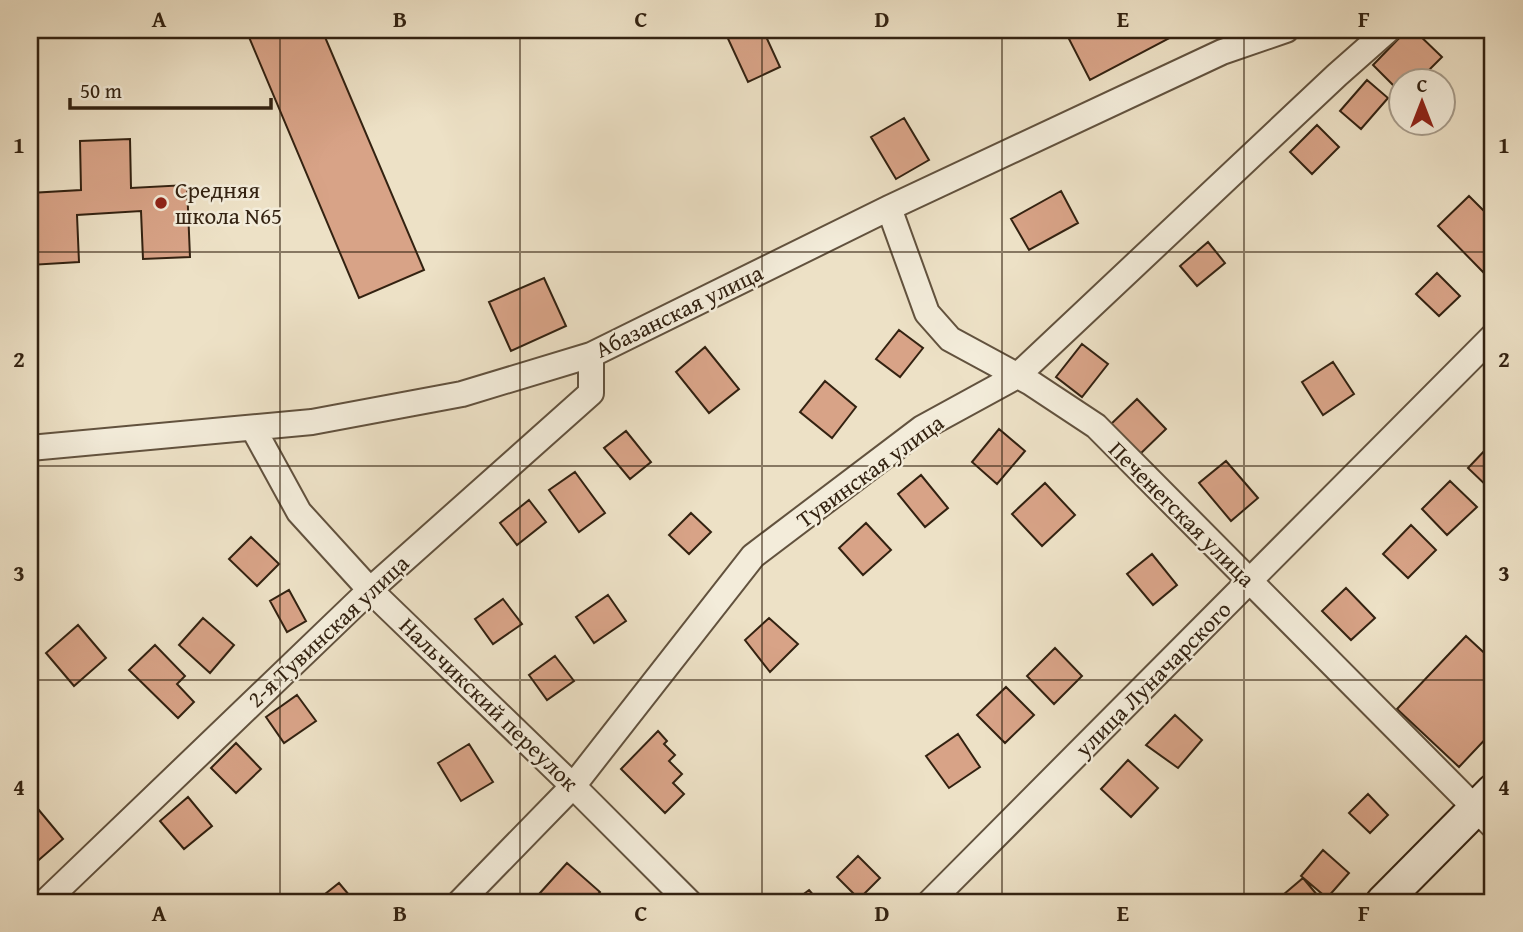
<svg xmlns="http://www.w3.org/2000/svg" width="1523" height="932" font-family="'Gentium Book Plus',serif">
  <style>
    .building { fill: #d8a387; stroke: #321; stroke-width: 2 }
    .lines { fill: none; stroke-linecap: round; stroke-linejoin: round }
    .minor-casing { stroke: #62523e; stroke-width: 28 }
    .secondary-casing { stroke: #321; stroke-width: 37 }
    .minor { stroke: #f3ecda; stroke-width: 24 }
    .secondary { stroke: #f3ecda; stroke-width: 33 }
    .grid { fill: none; stroke: #321; stroke-width: 2; stroke-opacity: 0.55 }
    .poi-dot { fill: #8f2418; stroke: #f3ecda; stroke-width: 2.5 }
    .labels { text-anchor: middle; stroke-width: 5; stroke-linejoin: round; paint-order: stroke }
    .poi-label { font-size: 23px; fill: #321; stroke: #f3ecda; text-anchor: start }
    .street-label { font-size: 23px; fill: #321; stroke: #f3ecda }
    .neatline { fill: none; stroke: #321; stroke-width: 2.5 }
    .grid-label { font-size: 23px; text-anchor: middle; font-weight: bold; fill: #321 }
  </style>
  <rect width="100%" height="100%" fill="#ede1c6"/>
  <filter id="stains"><feTurbulence type="fractalNoise" baseFrequency=".00286" numOctaves="4"/><feColorMatrix values="0 0 0 0 .2 0 0 0 0 .09 0 0 0 0 .02 0 0 0 .5 -.17"/></filter>
  <radialGradient id="worn" r=".72"><stop offset=".6" stop-color="#630" stop-opacity="0"/><stop offset="1" stop-color="#630" stop-opacity=".3"/></radialGradient>
  <path class="building" d="M246,30H322L424,270L359,298Z
    M724,30H763L780,67L748,82Z
    M1087,30H1183V31L1090,80L1069,39Z
    M1407,30H1414L1442,57L1419,80H1400V92L1373,65Z
    M1367,80L1388,98L1361,129L1340,111Z
    M904,118L929,160L896,179L871,137Z
    M1317,125L1339,147L1312,174L1290,152Z
    M130,139L131,188L187,185L190,257L143,259L141,211L77,215L79,262L30,265V193L81,190L80,141Z
    M1061,191L1078,223L1029,250L1011,219Z
    M1469,196L1493,220V262L1483,272L1438,226Z
    M1208,242L1225,263L1197,286L1180,266Z
    M1437,273L1460,296L1439,316L1416,294Z
    M544,278L566,326L511,351L489,302Z
    M899,330L923,348L900,377L876,359Z
    M1082,344L1108,364L1082,397L1056,377Z
    M705,347L739,389L709,413L676,372Z
    M1333,362L1354,394L1323,415L1302,382Z
    M825,381L856,407L832,438L800,412Z
    M1137,399L1166,429L1138,456L1109,426Z
    M999,429L1025,451L997,484L972,462Z
    M626,431L651,462L630,479L604,448Z
    M1488,447L1493,452V492L1468,468Z
    M1226,461L1258,498L1231,521L1199,483Z
    M575,472L605,513L579,532L549,490Z
    M921,475L948,508L925,527L898,494Z
    M1450,481L1477,507L1447,535L1422,509Z
    M1045,483L1075,515L1042,546L1012,514Z
    M529,500L546,522L517,545L500,523Z
    M691,513L711,532L689,554L669,535Z
    M866,523L891,550L863,575L839,548Z
    M1411,525L1436,550L1408,578L1383,554Z
    M251,537L279,564L257,586L229,559Z
    M1152,554L1177,585L1153,605L1127,574Z
    M1346,588L1375,618L1351,640L1322,611Z
    M289,590L306,621L287,632L270,601Z
    M608,595L626,621L594,643L576,617Z
    M503,599L522,624L493,644L475,619Z
    M203,618L234,645L210,673L179,645Z
    M769,618L798,644L770,672L745,640Z
    M78,625L106,658L74,686L46,653Z
    M1466,636L1493,661V731L1459,767L1397,709Z
    M155,645L185,676L177,684L194,702L178,718L129,670Z
    M1055,648L1082,676L1054,704L1027,676Z
    M555,656L574,681L547,700L529,675Z
    M1006,687L1034,715L1005,743L977,715Z
    M297,695L316,721L284,743L266,717Z
    M1175,715L1202,740L1178,768L1146,745Z
    M658,731L667,741L664,744L675,755L669,761L682,774L673,783L684,794L665,813L621,769Z
    M958,734L980,767L949,788L926,756Z
    M236,743L261,769L236,793L211,768Z
    M469,744L493,782L461,801L438,763Z
    M1128,760L1158,788L1131,817L1101,789Z
    M1368,794L1388,815L1370,833L1349,813Z
    M188,797L212,826L184,849L160,821Z
    M33,803L63,839L33,865L30,861V805Z
    M1323,850L1349,873L1327,898L1301,876Z
    M858,856L880,878L859,899L837,877Z
    M567,863L600,892L591,902H551L540,893Z
    M1303,878L1318,896L1311,902H1279L1277,900Z
    M339,883L355,902H315Z
    M809,890L819,902H793Z"/>
  <g class="lines">
    <defs>
      <path id="minor" d="M889,208L927,313L950,339L1031,383L1096,426L1493,826
        M253,428L299,512L370,590L573,786L689,902
        M30,448L312,422L462,394L591,355L889,208L1222,52L1286,30
        M45,902L370,590L591,393V355
        M460,902L573,786L753,556L922,428L1017,376L1337,75L1388,30
        M930,902L1493,336"/>
      <path id="secondary" d="M1383,902L1493,791"/>
    </defs>
    <use href="#minor" class="minor-casing"/>
    <use href="#secondary" class="secondary-casing"/>
    <use href="#minor" class="minor"/>
    <use href="#secondary" class="secondary"/>
  </g>
  <path class="grid" d="M280,30V902M520,30V902M762,30V902M1002,30V902M1244,30V902M30,252H1493M30,466H1493M30,680H1493"/>
  <circle class="poi-dot" cx="161" cy="203" r="7"/>
  <g class="labels">
    <g class="poi-label">
      <text x="175" y="198">Средняя<tspan x="175" dy="26">школа N65</tspan></text>
    </g>
    <g class="street-label">
      <text transform="translate(679 311) rotate(-26)" y="8">Абазанская улица</text>
      <text transform="translate(870 471) rotate(-36)" y="8">Тувинская улица</text>
      <text transform="translate(1182 514) rotate(45)" y="8">Печенегская улица</text>
      <text transform="translate(328 631) rotate(-43)" y="8">2-я Тувинская улица</text>
      <text transform="translate(1153 679) rotate(-45)" y="8">улица Луначарского</text>
      <text transform="translate(489 704) rotate(44)" y="8">Нальчикский переулок</text>
    </g>
  </g>
  <rect width="1523" height="932" fill="none" stroke="#ede1c6" stroke-width="77"/>
  <g transform="translate(1422 102)"><circle r="33" fill="#f3ecda" stroke="#a69b8a" stroke-width="2"/>
  <path d="M0-5L12 26L0 18L-12 26Z" fill="#8f2418"/>
  <text y="-10" font-size="19" font-weight="bold" text-anchor="middle" fill="#332211">С</text>
  </g>
  <path d="M70 98v10h201v-10" fill="none" stroke="#332211" stroke-width="3.5"/>
  <text x="80" y="98" font-size="21" fill="#332211" stroke="#f3ecda" stroke-width="5" paint-order="stroke">50 m</text>
  <rect x="38" y="38" width="1446" height="856" class="neatline"/>
  <g class="grid-label">
    <text x="159" y="27">A</text>
    <text x="400" y="27">B</text>
    <text x="641" y="27">C</text>
    <text x="882" y="27">D</text>
    <text x="1123" y="27">E</text>
    <text x="1364" y="27">F</text>
    <text x="19" y="153">1</text>
    <text x="1504" y="153">1</text>
    <text x="19" y="367">2</text>
    <text x="1504" y="367">2</text>
    <text x="19" y="581">3</text>
    <text x="1504" y="581">3</text>
    <text x="19" y="795">4</text>
    <text x="1504" y="795">4</text>
    <text x="159" y="921">A</text>
    <text x="400" y="921">B</text>
    <text x="641" y="921">C</text>
    <text x="882" y="921">D</text>
    <text x="1123" y="921">E</text>
    <text x="1364" y="921">F</text>
  </g>
  <rect width="100%" height="100%" filter="url(#stains)"/>
  <rect width="100%" height="100%" fill="url(#worn)"/>
</svg>
